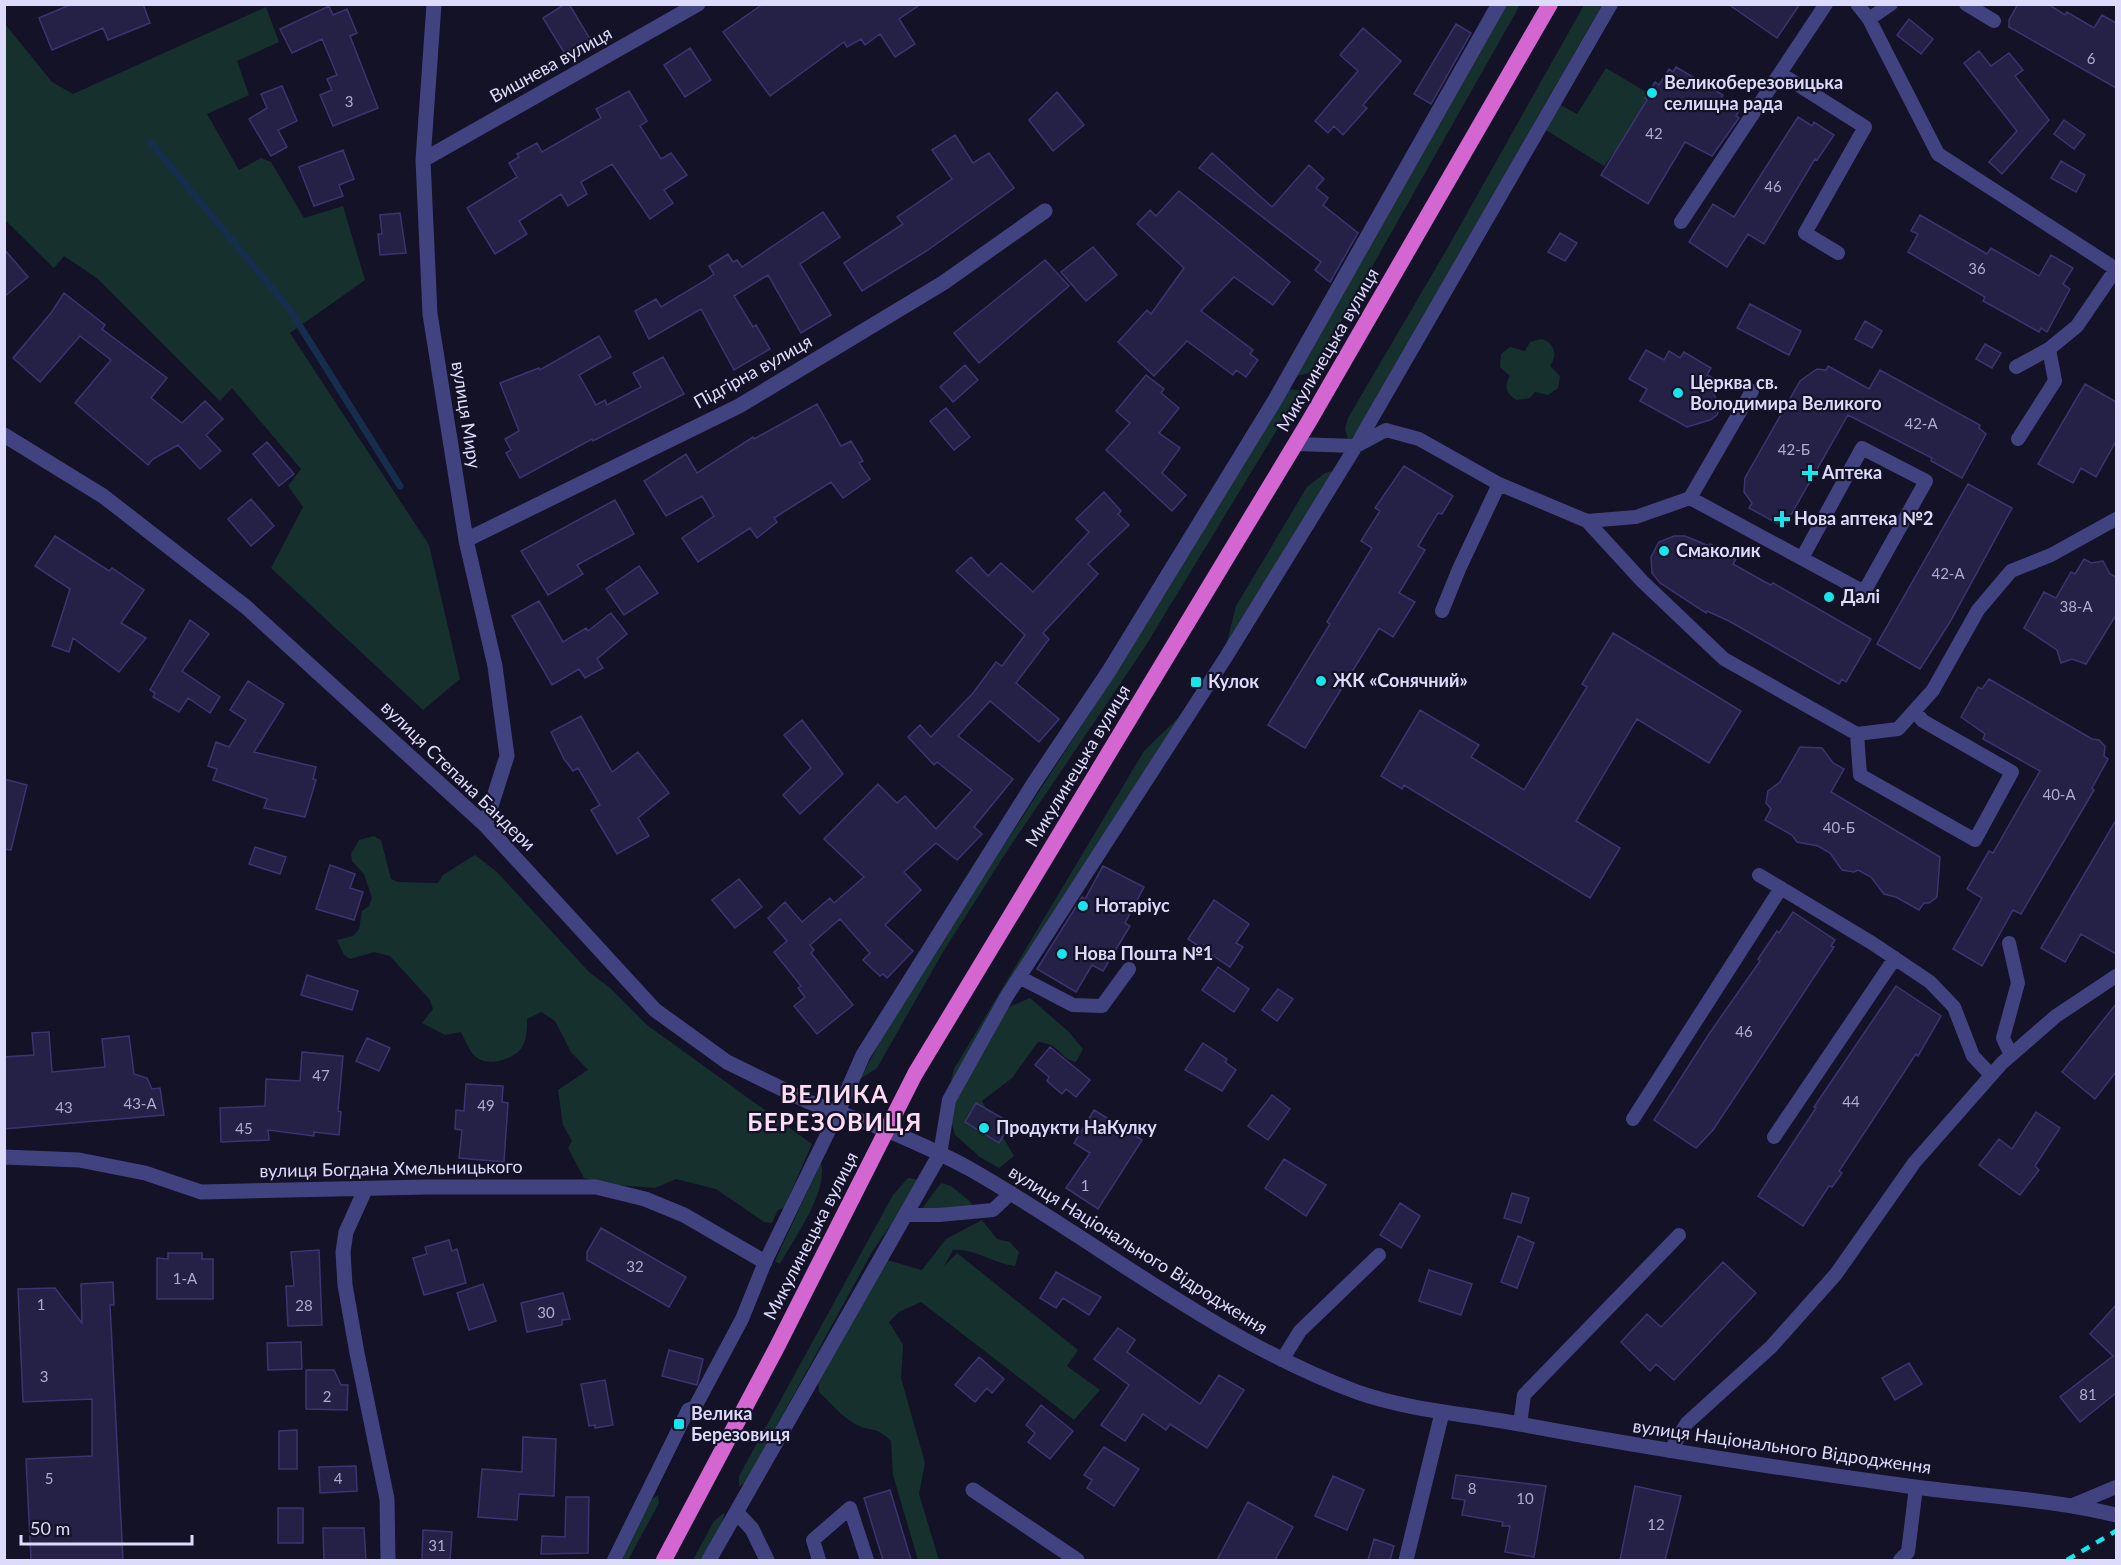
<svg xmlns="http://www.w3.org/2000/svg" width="2121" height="1565" font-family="Lato,sans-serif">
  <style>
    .green { fill: #16302d }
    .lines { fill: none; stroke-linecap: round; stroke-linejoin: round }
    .stream { stroke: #152e4d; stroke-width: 7 }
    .building { fill: #252046; stroke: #3c3470; stroke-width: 1.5 }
    .service { stroke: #414381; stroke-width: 14 }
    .minor { stroke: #414381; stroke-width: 15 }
    .tertiary { stroke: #414381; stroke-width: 15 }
    .trunk { stroke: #d466d1; stroke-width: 16 }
    .rail { stroke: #18e4eb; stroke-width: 4.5; stroke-dasharray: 9 8; stroke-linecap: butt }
    .poi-dot { fill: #18e4eb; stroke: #141227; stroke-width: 2 }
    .labels { text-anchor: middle; stroke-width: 4.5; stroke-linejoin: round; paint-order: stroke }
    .number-label { font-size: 15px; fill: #aeacce }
    .street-label { font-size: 18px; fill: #dcdbfc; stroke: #141227 }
    .poi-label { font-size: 18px; font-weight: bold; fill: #dcdbfc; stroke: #141227; text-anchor: start }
    .district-label { font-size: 24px; font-weight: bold; letter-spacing: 1.5px; fill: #fcddf3; stroke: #141227 }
  </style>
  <rect width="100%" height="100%" fill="#141227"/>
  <path class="green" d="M1505,5H1520L1317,364L1309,373L1297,376Z
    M1584,5H1602L1359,428L1351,439H1348L1345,429L1348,418L1447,249Z
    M266,7L279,42L237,61L249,95L207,114L239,170L261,158L271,162L304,218L343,206L365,280L290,333L429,545L460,679L423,710L271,568L303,507L288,486L301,469L232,388L220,401L98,279L64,256L54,268L5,220V24L52,82L73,94Z
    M1606,68L1648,93L1645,98L1651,102L1604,166L1544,129L1559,104L1577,114Z
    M1541,339C1555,343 1558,355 1550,366L1560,376L1558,388L1548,395L1535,392L1530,398L1517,400C1507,395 1503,386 1510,376L1500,367L1501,354L1510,347L1525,351L1530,342Z
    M1288,389L1299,390L1300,392L1143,650L1003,857L943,952L877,1068L860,1079L897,1010L1103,693Z
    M1334,471L1226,646L1236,606L1307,487L1325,473Z
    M1180,716L952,1081H951L954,1069L1144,751Z
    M374,836L381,840L391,879L398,882L438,883L443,875L475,855L497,872L589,972L610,988L647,1025L812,1144L784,1208L778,1210L772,1223L764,1222L716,1189L676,1179L655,1188L606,1184L584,1178L568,1148L572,1141L563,1125L558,1090L588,1070L571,1052L555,1021L541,1012L527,1019C527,1029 527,1043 519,1051C509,1060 488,1067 476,1057C469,1051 465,1040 461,1032L445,1035L422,1023L433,1009L430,1000L390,956L374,952L350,959L344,955L337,940L353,936L359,929L362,911L369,906L372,898L364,874L352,861L351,854L359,840Z
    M1030,998L1069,1032L1083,1049L1076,1062C1058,1058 1062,1044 1038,1042L1012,1078L982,1101L1014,1156L999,1168L980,1157L955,1135L950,1115L974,1058L1004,1009Z
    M821,1162C829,1191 794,1238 780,1264L775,1261Z
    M908,1178L922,1180L872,1252L746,1482L739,1487V1476L893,1195Z
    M941,1183L951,1186L972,1203L970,1206L921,1210Z
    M982,1220L997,1239L1010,1242L1019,1252L1015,1266C994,1264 974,1248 953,1250L944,1266L957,1253L1078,1350L1067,1366L1100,1390L1074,1420L921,1302L899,1312L889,1322L903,1345L901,1378L925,1463L919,1494L939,1560H918L893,1475L891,1441C873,1424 873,1433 857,1425C843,1418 831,1403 819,1392L818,1379L880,1258L922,1270L946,1239Z
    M658,1495L659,1503L628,1560H620L652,1499Z
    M725,1512L721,1526L702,1560H693L714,1521Z"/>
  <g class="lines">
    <path class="stream" d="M150,142L288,307L400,486"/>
  </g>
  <path class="building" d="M72,4H143L150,23L108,40L103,28L52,50L39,18Z
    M565,4H569L590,39L565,54L543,18Z
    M763,4H921L899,19L915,44L895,57L880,34L865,45L861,39L847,47L844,42L770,96L723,32Z
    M1728,4H1800L1777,38Z
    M2018,4H2048L2065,15L2067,12L2094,28L2102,15L2116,23V88L2009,27V20Z
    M329,6L333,15L347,9L357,33L350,36L378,108L333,126L320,95L332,90L327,79L337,75L322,39L292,53L280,29Z
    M1909,19L1933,39L1921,54L1897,35Z
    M1456,24L1471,33L1431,104L1414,94Z
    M1363,28L1401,61L1363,105L1367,108L1343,135L1334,126L1328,133L1315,121L1358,71L1340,55Z
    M690,48L711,80L685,97L664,65Z
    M1979,51L1991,66L2009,53L2023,70L2015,76L2049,120L2002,174L1989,162L2017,131L1964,63Z
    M1676,67L1723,95L1721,99L1739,111L1736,116L1739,118L1712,156L1685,142L1648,204L1601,175L1647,100L1645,98L1655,82L1659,85L1669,69L1673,72Z
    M282,86L297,121L278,130L287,147L271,156L249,119L267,108L261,94Z
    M629,91L647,121L640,126L661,159L671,153L687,175L664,190L673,203L650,219L612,164L581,182L587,194L568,206L561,194L519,221L527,234L495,254L467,208L517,177L509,163L519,157L517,154L537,143L542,152L601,118L596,109Z
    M1057,92L1084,125L1053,151L1029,120Z
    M1798,117L1812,126L1814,122L1834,135L1817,160L1815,159L1764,244L1748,234L1727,267L1689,242L1713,204L1734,217Z
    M2064,120L2085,135L2074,149L2054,134Z
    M955,135L973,163L989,153L1014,188L928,250L862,291L844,263L903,224L897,217L952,179L932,150Z
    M343,150L354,179L339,185L343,196L314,206L299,167Z
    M1212,153L1272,207L1309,165L1324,179L1316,188L1328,198L1323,205L1358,233L1330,282L1315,270L1321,262L1199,168Z
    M2061,161L2085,175L2076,192L2051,178Z
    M1179,191L1290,282L1273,305L1234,277L1201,311L1253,350L1250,354L1258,360L1246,377L1236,370L1233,375L1187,341L1154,376L1118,342L1147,310L1151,314L1184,268L1137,224L1150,210L1156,216Z
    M823,212L840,237L800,264L831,315L801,333L768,275L734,296L753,327L756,325L770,349L734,370L701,309L649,339L635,311L656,299L661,307L706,280L714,274L709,266L728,254L733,262L737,260L742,267Z
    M400,213L406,253L380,255L378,234H382L380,215Z
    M1920,215L1987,254L1991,248L2039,276L2051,255L2073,268L2063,284L2070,289L2047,332L2041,328L2039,332L2005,313L1983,301L1985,297L1908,252L1918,234L1911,231Z
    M1560,233L1577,243L1565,261L1548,252Z
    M1093,247L1117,275L1086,301L1061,272Z
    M4,249L28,277L4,297Z
    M1045,260L1069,286L979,363L954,333Z
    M64,293L105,325L102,329L167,378L151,398L182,423L205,401L223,419L206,435L221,451L200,469L178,445L153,459L148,465L75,403L111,360L80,336L40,382L13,358L51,313Z
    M1750,304L1801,331L1789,355L1737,328Z
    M1865,321L1882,331L1872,348L1855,339Z
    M599,336L611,357L579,375L596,405L605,400L607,405L641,387L633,373L663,357L684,394L593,441L592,439L520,478L506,453L511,450L505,439L519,431L500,383L539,368L540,370Z
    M1985,344L2001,353L1992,368L1976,359Z
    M1646,350L1664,360L1669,351L1680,358L1684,352L1711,368L1707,375L1718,381L1712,391L1720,406L1717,415L1710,420L1687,427L1640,401L1647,389L1629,379Z
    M965,365L978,380L953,402L940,387Z
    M1828,366L1869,389L1880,370L1980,425L1979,428L1986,434L1962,478L1931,461L1932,458L1848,415L1784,527L1749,508L1752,503L1744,492L1745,478L1800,381L1817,369L1826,370Z
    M1146,375L1164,389L1161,393L1179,408L1159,433L1180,448L1162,473L1186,495L1172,511L1106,450L1130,423L1116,411Z
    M2085,384L2116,402V441L2096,477L2081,468L2073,483L2038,464Z
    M817,404L841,446L851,441L863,461L859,463L870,479L843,498L831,482L774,518L777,522L757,538L750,528L698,562L682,538L714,516L702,496L666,516L644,481L686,454L697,473L753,437L754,439Z
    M946,408L970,437L954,450L930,421Z
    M267,442L294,474L279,486L253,454Z
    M1404,466L1453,496L1442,514L1438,513L1418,546L1425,550L1399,593L1415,602L1393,637L1379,628L1305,748L1268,725L1330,624L1327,622L1372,548L1361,541L1380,511L1375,508Z
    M1968,484L2012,508L1950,622L1920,669L1877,644Z
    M1104,492L1121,511L1118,514L1129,525L1088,564L1098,574L1043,633L1049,639L1016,683L1059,719L1039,742L990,701L958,736L1013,779L974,827L982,834L957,860L936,843L904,872L921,890L885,925L913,951L887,978L883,974L880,976L863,960L870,953L840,919L810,945L814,950L811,953L853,1005L817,1034L794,1006L805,997L798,988L801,986L774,952L787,941L768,918L785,902L802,922L830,898L834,903L864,877L824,839L878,784L897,803L905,796L936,829L972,790L937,762L934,765L908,737L920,725L931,737L973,693L996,662L1002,666L1025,635L956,571L971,557L988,576L1001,563L1033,592L1089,532L1076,519Z
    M251,499L274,526L251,546L228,519Z
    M615,500L634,534L577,565L583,574L548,595L521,551Z
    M55,536L109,571L112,568L144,590L121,623L146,638L119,672L73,638L69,652L52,646L70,589L35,566Z
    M1674,536H1685L1709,546L1710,544L1736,559L1733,564L1765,582L1771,585L1773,583L1871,639L1846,682L1842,679L1839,684L1729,621L1707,611L1706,613L1660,583L1652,573L1651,557L1659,542Z
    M2084,559L2091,563L2103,561L2110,574L2116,577V615L2086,664L2072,659L2061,663L2057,650L2024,628L2044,592L2056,598L2071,572L2075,574Z
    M639,566L658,593L624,615L606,589Z
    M539,601L563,642L586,628L588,631L611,613L627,634L597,659L603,668L585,678L579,669L552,685L512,616Z
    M190,620L209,634L182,671L220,697L210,713L188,698L179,712L153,697L155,693L150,690Z
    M1613,633L1741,711L1709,763L1637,719L1576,821L1620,848L1590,898L1404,785L1402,789L1381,776L1420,710L1479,745L1471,757L1524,790L1587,687L1582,684Z
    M1989,679L2092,739L2099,740L2105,746L2104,756L2108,759L2092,788L2094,790L2021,914L2013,910L1982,966L1953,949L1982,898L1967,889L1989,851L1993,853L2040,771L1983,739L1985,734L1961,717L1978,687L1982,689Z
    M248,681L284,704L254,752L316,767L313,779L316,780L305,817L264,808L267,799L213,780L217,769L208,766L216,742L229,747L246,720L230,710Z
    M581,716L612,772L638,752L669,793L638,818L649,836L617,854L591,810L600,805L578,768L573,771L564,759L551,732Z
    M802,720L843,774L800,814L783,795L811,768L784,735Z
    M1800,747L1822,748L1833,763L1844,769L1831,792L1940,857L1937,897L1929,903H1924L1919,910L1896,897L1884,894L1871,877L1858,870L1854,872L1842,870L1830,853L1818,846L1797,842L1792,835L1765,820L1771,809L1766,803L1768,791L1780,782Z
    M4,779L27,785L11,850L4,849Z
    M2116,820V954L2081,934L2065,962L2041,948Z
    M255,847L286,857L280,874L249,864Z
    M330,865L355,874L350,888L363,892L354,920L316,909Z
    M1103,866L1144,887L1125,923L1130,926L1103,971L1092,965L1076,992L1037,969L1082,897L1085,899Z
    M739,879L762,907L735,928L712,900Z
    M1214,900L1249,924L1236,943L1243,947L1230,967L1188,939Z
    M1793,912L1835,940L1831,946L1834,947L1713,1130L1696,1148L1654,1120L1709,1034L1760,961L1758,959L1777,931L1779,933Z
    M1218,967L1249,989L1234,1012L1202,990Z
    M307,975L358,991L352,1010L301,995Z
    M1896,986L1941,1016L1918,1056L1916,1054L1839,1171L1842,1173L1832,1187L1829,1186L1803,1226L1758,1196L1816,1108L1814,1107Z
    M1278,989L1293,999L1277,1021L1262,1010Z
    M2116,1004V1072L2095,1099L2062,1072Z
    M49,1032L52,1072L105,1067L102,1039L129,1036L134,1074L147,1078L152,1089L160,1088L164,1115L4,1129V1057L34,1055L32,1033Z
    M367,1038L390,1048L379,1071L356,1061Z
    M1203,1043L1227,1059L1225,1062L1236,1070L1222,1091L1185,1070Z
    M1050,1047L1090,1080L1076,1097L1066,1089L1062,1094L1047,1081L1049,1077L1035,1065Z
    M302,1052L343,1056L338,1111L341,1112L339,1135L314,1132V1136L268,1130L269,1140L221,1142L220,1108L265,1106L266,1079L300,1081Z
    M466,1084L503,1086L502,1102L508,1103L504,1162L459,1158L462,1130L455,1129L456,1110L464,1111Z
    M1272,1095L1290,1109L1268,1140L1248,1126Z
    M976,1103L1011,1123L999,1143L965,1122Z
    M1094,1110L1142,1140L1098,1209L1066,1188L1090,1153L1074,1143Z
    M2036,1112L2060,1128L2035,1166L2039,1170L2020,1195L1979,1165L1999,1139L2012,1149Z
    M1284,1159L1326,1185L1306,1216L1265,1188Z
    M1512,1193L1529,1198L1521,1223L1504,1218Z
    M1400,1203L1420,1216L1401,1248L1380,1235Z
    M601,1228L686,1277L669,1307L587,1260V1252Z
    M1518,1236L1534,1243L1517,1288L1501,1282Z
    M449,1240L452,1251L457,1249L466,1283L424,1295L413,1258L427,1254L425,1247Z
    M319,1250L322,1325L288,1326L286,1286H294L291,1252Z
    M168,1253H202V1259H213V1299H157V1258L168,1259Z
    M1723,1262L1756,1293L1674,1380L1656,1364L1650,1371L1621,1342L1647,1314L1661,1327Z
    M1429,1270L1472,1284L1461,1315L1419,1301Z
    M1056,1272L1101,1297L1089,1315L1063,1298L1056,1308L1040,1298Z
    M113,1282L114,1305H110L123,1560H31L26,1459L92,1456V1399L23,1402L18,1289L55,1288L82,1323L81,1284Z
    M483,1284L496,1321L469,1330L457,1293Z
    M563,1293L570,1319L562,1320V1325L527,1332L521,1303Z
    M2116,1305V1393L2080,1422L2060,1397L2113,1356L2090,1334Z
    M1118,1328L1135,1340L1127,1352L1200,1404L1219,1375L1244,1390L1207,1448L1170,1424L1166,1430L1143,1414L1125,1441L1101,1425L1129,1385L1094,1359Z
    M301,1342L302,1369L268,1370L267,1343Z
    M669,1350L703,1359L697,1385L662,1376Z
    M979,1357L1004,1379L992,1393L987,1388L975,1402L955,1385Z
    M1909,1363L1922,1384L1895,1400L1882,1378Z
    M306,1370H334L341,1385H348L347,1410L306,1409Z
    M605,1380L613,1425L595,1428V1425L589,1426L581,1384Z
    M1041,1405L1073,1431L1050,1459L1028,1442L1035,1433L1026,1425Z
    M297,1430V1469H279V1431Z
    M523,1437L556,1439L554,1496L519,1494L517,1520L478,1517L482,1469L522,1472Z
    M1104,1447L1139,1469L1114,1506L1087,1488L1092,1480L1084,1475Z
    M356,1466L357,1491L320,1493L319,1467Z
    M1456,1475L1546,1486L1534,1557L1505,1552L1510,1526H1502L1503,1522L1462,1515L1465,1500L1452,1498Z
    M1333,1476L1364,1490L1347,1530L1315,1516Z
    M1635,1486L1681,1496L1665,1560H1620Z
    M890,1490L911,1560H883L864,1498Z
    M566,1497H589L588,1553L541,1554L542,1536L565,1537Z
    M1248,1502L1293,1527L1275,1560H1217Z
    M278,1508H303V1543H278Z
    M323,1528H364L366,1560H324Z
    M423,1530L452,1532L450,1560H422Z
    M1374,1539L1394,1546L1390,1560H1368Z"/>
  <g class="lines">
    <path class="service" d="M1857,4L1869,19L1938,154L2116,269
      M1966,4L1994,21
      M1869,19L1891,4
      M1781,74L1865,127L1805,233L1838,253
      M1681,222L1826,4
      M2016,367L2049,349L2077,326L2116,269
      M2018,439L2055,381L2049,349
      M1295,444L1356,446L1611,4
      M1690,498L1864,592L1926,481L1862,448L1802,558
      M1587,521L1636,517L1690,498L1752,391
      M1442,611L1459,569L1499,484
      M1857,734L1860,775L1975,840L2012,772L1923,721L1914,711
      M1759,875L1872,943L1930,982L1954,1007L1973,1056L1991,1075
      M2009,943L2018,983L2003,1038L2011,1055
      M1021,978L1073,1005L1102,1006L1129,969
      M1633,1119L1781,888
      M1774,1137L1895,958
      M940,1154L949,1100L1007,996L1226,657L1356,446L1386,430L1419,439L1499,484L1587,521L1642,581L1724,659L1857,734L1898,729L1933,690L1978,610L2011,571L2051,555L2116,519
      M907,1215H939L993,1210L1011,1193
      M1282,1360L1300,1331L1379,1255
      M1520,1424L1524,1395L1679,1235
      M1670,1451L1687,1423L1771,1347L1836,1274L1914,1163L2002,1063L2056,1016L2116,976
      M2073,1505L2116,1487
      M614,1560L688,1410L695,1407L742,1319L765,1262L838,1112
      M819,1560L813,1540L850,1508L867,1560
      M1900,1560L1908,1552L1916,1487"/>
    <path class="minor" d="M434,4L423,160L430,314L466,540L495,666L507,756L485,825
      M423,160L698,4
      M4,435L103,496L246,607L485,825L655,1010L727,1062L809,1102L887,1130
      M466,540L739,406L943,283L1045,211
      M838,1112L863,1055L1034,783L1109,671L1275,400L1499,4
      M4,1157L79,1160L145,1173L201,1192L427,1187H596L645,1199L684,1215L765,1262
      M365,1190L346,1232L343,1252L345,1285L357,1353L387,1499L388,1560
      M973,1490L1077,1560
      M737,1513L752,1529L767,1560
      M709,1560L940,1154
      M1406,1560L1442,1413"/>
    <path class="tertiary" d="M887,1130C915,1142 943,1154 970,1169C1100,1243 1216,1340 1357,1392C1411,1411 1469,1414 1525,1425C1654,1449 1784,1469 1915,1487C1982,1496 2050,1499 2116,1515"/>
    <path class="trunk" d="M664,1560L777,1347L915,1074L1311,418L1550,4"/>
    <path class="rail" d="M2067,1560L2116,1531"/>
  </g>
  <g class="poi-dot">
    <circle cx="1652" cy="93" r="6"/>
    <circle cx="1678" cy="393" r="6"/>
    <path d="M1807 464h6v6h6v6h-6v6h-6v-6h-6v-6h6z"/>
    <path d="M1779 510h6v6h6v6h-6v6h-6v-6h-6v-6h6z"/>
    <circle cx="1664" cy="551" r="6"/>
    <circle cx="1829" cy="597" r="6"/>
    <circle cx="1321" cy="681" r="6"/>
    <rect x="1190" y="676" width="12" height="12" rx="3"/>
    <circle cx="1083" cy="906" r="6"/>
    <circle cx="1062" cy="954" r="6"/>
    <circle cx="984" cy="1128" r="6"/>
    <rect x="673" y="1418" width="12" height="12" rx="3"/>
  </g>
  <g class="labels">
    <g class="number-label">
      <text x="2091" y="64">6</text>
      <text x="349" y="107">3</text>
      <text x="1654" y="139">42</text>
      <text x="1773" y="192">46</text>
      <text x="1977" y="274">36</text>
      <text x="1921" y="429">42-А</text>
      <text x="1794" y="455">42-Б</text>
      <text x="1948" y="579">42-А</text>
      <text x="2076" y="612">38-А</text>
      <text x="2059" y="800">40-А</text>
      <text x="1839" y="833">40-Б</text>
      <text x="1744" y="1037">46</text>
      <text x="321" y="1081">47</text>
      <text x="1851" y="1107">44</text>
      <text x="140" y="1109">43-А</text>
      <text x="486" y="1111">49</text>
      <text x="64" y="1113">43</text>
      <text x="244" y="1134">45</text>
      <text x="1085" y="1191">1</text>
      <text x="635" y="1272">32</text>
      <text x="185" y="1284">1-А</text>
      <text x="41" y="1310">1</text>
      <text x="304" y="1311">28</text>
      <text x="546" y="1318">30</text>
      <text x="44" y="1382">3</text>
      <text x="2088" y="1400">81</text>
      <text x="327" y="1402">2</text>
      <text x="49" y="1484">5</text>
      <text x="338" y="1484">4</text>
      <text x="1472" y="1494">8</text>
      <text x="1525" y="1504">10</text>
      <text x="1656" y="1530">12</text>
      <text x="437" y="1551">31</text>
    </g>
    <g class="street-label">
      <text transform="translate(551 65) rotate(-29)" y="6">Вишнева вулиця</text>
      <text transform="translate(1328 350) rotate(-60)" y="6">Микулинецька вулиця</text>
      <text transform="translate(753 372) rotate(-29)" y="6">Підгірна вулиця</text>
      <text transform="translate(466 415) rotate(81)" y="6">вулиця Миру</text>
      <text transform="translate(1078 766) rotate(-59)" y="6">Микулинецька вулиця</text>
      <text transform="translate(458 776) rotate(44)" y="6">вулиця Степана Бандери</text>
      <text transform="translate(391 1169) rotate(-1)" y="6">вулиця Богдана Хмельницького</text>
      <text transform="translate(811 1236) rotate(-63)" y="6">Микулинецька вулиця</text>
      <text transform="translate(1138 1250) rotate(32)" y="6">вулиця Національного Відродження</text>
      <text transform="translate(1782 1447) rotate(8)" y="6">вулиця Національного Відродження</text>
    </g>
    <g class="poi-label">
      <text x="1664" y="89">Великоберезовицька<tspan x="1664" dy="21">селищна рада</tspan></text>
      <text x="1690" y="389">Церква св.<tspan x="1690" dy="21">Володимира Великого</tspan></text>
      <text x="1822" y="479">Аптека</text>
      <text x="1794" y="525">Нова аптека №2</text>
      <text x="1676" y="557">Смаколик</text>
      <text x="1841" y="603">Далі</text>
      <text x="1333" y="687">ЖК «Сонячний»</text>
      <text x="1208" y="688">Кулок</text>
      <text x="1095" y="912">Нотаріус</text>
      <text x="1074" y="960">Нова Пошта №1</text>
      <text x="996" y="1134">Продукти НаКулку</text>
      <text x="691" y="1420">Велика<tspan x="691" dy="21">Березовиця</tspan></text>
    </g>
    <g class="district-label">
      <text x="835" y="1103">ВЕЛИКА<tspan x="835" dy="28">БЕРЕЗОВИЦЯ</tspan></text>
    </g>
  </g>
  <rect width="2121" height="1565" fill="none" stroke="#dcdbfc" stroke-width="12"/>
  <path d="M21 1535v9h171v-9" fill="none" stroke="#dcdbfc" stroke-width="3"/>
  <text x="30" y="1535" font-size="18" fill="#dcdbfc" stroke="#141227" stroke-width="4.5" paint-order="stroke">50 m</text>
</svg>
